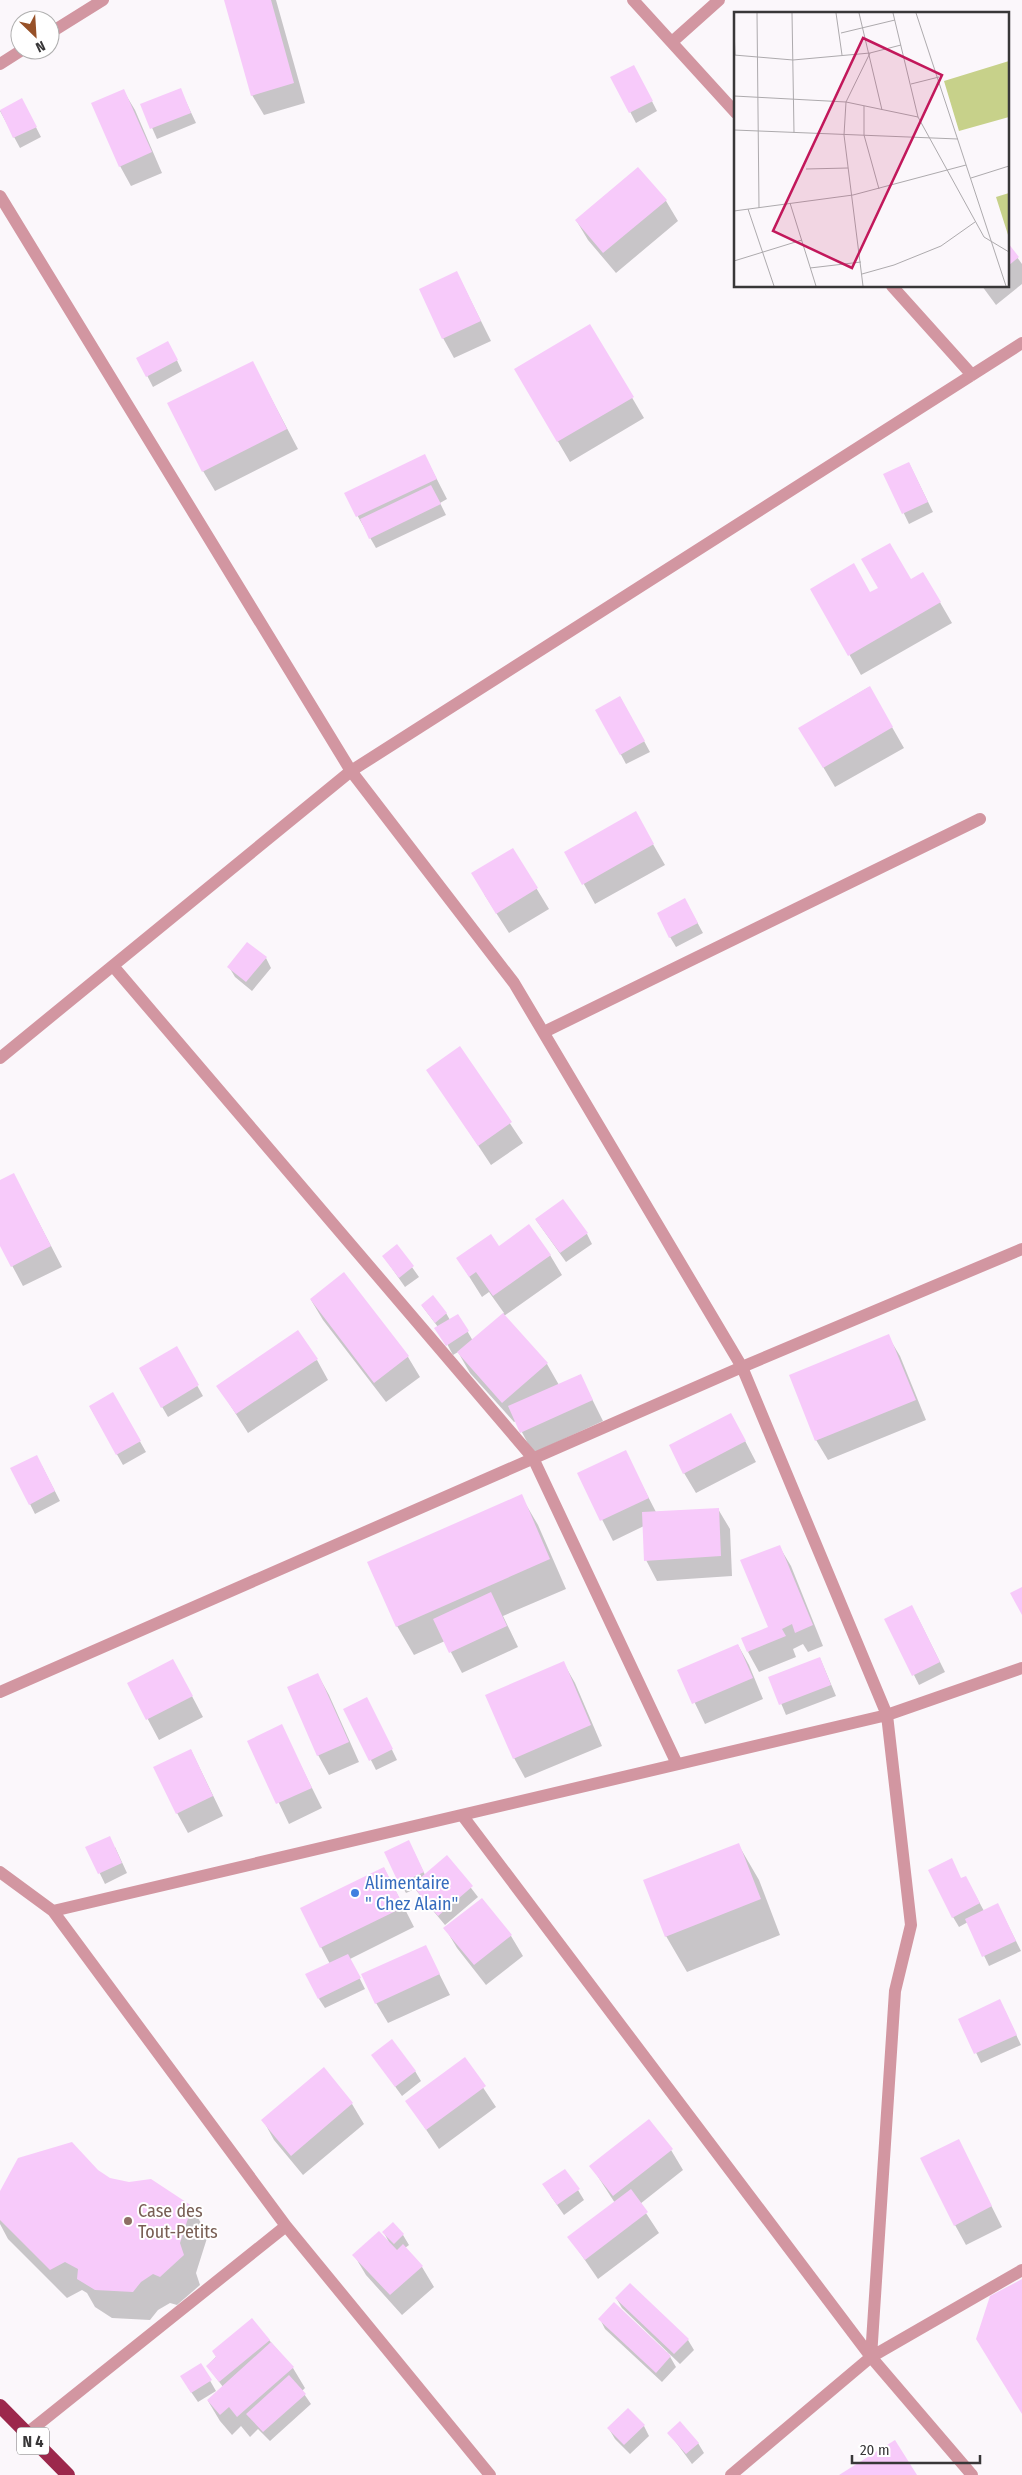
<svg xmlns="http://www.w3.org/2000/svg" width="1022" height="2475" font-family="'Fira Sans Condensed',sans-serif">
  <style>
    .shadow { fill: #0003 }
    .building { fill: #f7cafa }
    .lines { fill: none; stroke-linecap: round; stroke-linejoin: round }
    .minor { stroke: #d296a1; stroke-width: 12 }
    .trunk { stroke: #9c284c; stroke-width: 14 }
    .shop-dot { fill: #3f7fe0; stroke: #fff; stroke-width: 2 }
    .education-dot { fill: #8d6e63; stroke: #fff; stroke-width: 2 }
    .labels { text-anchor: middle; stroke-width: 4; stroke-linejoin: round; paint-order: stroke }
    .shield { fill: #fff; stroke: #747374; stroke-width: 1 }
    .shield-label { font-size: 16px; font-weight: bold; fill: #383738 }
    .shop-label { font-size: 18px; fill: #366cbe; stroke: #fff; text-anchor: start }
    .education-label { font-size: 18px; fill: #785e54; stroke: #fff; text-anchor: start }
    .inset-road { fill: none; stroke: #adaaad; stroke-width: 1 }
    .view { fill: #c2185b; fill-opacity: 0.15; stroke: #c2185b; stroke-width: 2.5 }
    .inset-edge { fill: none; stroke: #383738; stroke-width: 2.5 }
  </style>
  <rect width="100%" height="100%" fill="#fbf7fb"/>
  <path class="shadow" d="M225,0H276L305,103L264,115L252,95Z
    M639,76L657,111L636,123L612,77Z
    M180,89L196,123L157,139L142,105Z
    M123,90L135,110L162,173L131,186L120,166Z
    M22,100L41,137L20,148L0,111Z
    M638,168L666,201L678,221L616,273L588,240L576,220Z
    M1008,245L1022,264V284L996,305L982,286H1008Z
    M457,273L491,341L454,358L443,338Z
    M590,326L644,418L570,462L516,370Z
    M173,352L182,371L153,387L138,358Z
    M252,362L298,449L215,491L203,471Z
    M425,456L447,499L440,503L446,515L376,548L345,494Z
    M909,463L933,512L909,524L885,474Z
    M923,573L952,623L861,675L812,589L870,594L910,581Z
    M869,687L904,748L835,787L800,728Z
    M620,697L650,752L626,764L597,710Z
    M635,813L665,865L595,904L566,852Z
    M513,850L549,909L509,933L484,894Z
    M690,909L703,933L676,947L670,937Z
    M266,958L271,968L252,991L235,977L229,967Z
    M460,1048L523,1143L491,1165L428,1070Z
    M14,1175L62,1267L23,1286L0,1243V1182Z
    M536,1220L587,1234L592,1244L566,1262Z
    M397,1246L419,1277L405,1287L384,1257Z
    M499,1247L550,1255L562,1275L504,1316L547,1364L559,1385L580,1375L603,1421L533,1453L516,1421L514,1422L470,1373L458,1352L453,1355L438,1327L422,1306L446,1313L450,1320L458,1315L473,1341L504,1313L489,1292L482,1297L458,1259Z
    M344,1274L408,1357L420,1377L386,1402L323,1320L311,1300Z
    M888,1336L900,1356L926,1420L828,1460L816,1440Z
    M176,1348L203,1396L168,1417L140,1369Z
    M317,1360L328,1380L248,1433L218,1386Z
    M113,1394L146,1452L123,1465L90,1407Z
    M742,1435L756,1462L696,1493L684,1473Z
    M625,1452L656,1512L718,1509L730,1529L732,1576L657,1581L646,1560L644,1526L613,1541L579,1474Z
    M42,1466L60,1501L35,1514L30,1504Z
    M521,1496L538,1525L566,1589L503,1616L518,1647L462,1673L445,1641L414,1655L397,1626Z
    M779,1546L791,1566L823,1646L808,1652L803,1644L793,1649L796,1657L759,1672L748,1652L769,1627Z
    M917,1616L945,1672L919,1685L914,1675Z
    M738,1645L749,1665L763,1699L705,1724L679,1670Z
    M820,1658L836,1696L786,1715L770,1677Z
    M563,1662L575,1683L602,1746L525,1778L514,1758Z
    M318,1675L329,1695L359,1762L329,1775L318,1755Z
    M184,1681L203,1717L159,1740L129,1684Z
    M345,1709H372L397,1760L376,1770Z
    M281,1726L322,1808L289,1824L249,1741Z
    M191,1750L223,1816L188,1833L177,1813Z
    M738,1844L759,1880L780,1935L687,1972L666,1936Z
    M87,1847H115L127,1873L105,1884Z
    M414,1852L425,1875L447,1857L478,1897L445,1925L415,1889L406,1893L400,1883Z
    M384,1868L414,1927L350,1959L365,1989L325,2008L319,1999L330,1964L321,1947Z
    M961,1879L971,1887L984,1911L1003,1915L1021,1951L989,1966L968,1922L959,1927L953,1917Z
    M482,1899L511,1936L523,1956L486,1985L457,1948L445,1928Z
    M425,1946L450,1995L388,2023L376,2003Z
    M1005,2011L1021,2045L981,2063L960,2019Z
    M373,2056L415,2071L421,2081L402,2096Z
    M464,2059L496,2107L439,2149L407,2101Z
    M352,2104L364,2124L303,2175L274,2140L263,2120Z
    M648,2121L671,2150L683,2170L640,2204L659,2233L598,2279L569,2237L615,2203L591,2166Z
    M958,2140L1002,2227L966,2245L955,2225Z
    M97,2171L109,2179L191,2206L208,2235L196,2273L200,2285L177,2305L170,2303L158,2310L150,2320L112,2318L95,2307L87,2293L82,2290L67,2298L8,2239L0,2224V2194Z
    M578,2190L584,2200L564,2215L550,2195Z
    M393,2224L403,2235L409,2245L405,2248L422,2267L434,2287L402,2315L366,2275L354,2255L389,2242L384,2233Z
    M616,2298L688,2340L694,2350L680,2364L622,2308Z
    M600,2319L668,2353L676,2367L662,2382L605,2329Z
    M252,2320L293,2368L305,2388L302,2391L311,2404L270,2441L258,2429L250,2437L241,2426L232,2435L220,2421L208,2401L223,2387L207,2366Z
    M201,2365L216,2391L198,2402L187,2386Z
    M644,2426L649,2436L630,2454L615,2439L609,2429Z
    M669,2433L698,2443L704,2453L692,2464Z"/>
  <path class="building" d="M224,0H271L294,83L251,96Z
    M634,65L653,101L629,113L610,77Z
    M181,88L191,113L150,129L140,104Z
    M124,89L152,152L119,167L91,103Z
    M22,98L37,127L13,138L0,110Z
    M638,167L667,200L603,253L575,220Z
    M1008,243L1019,257L1008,266Z
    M457,271L481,321L442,339L419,289Z
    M590,324L634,397L557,442L514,369Z
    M168,341L178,360L146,377L136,358Z
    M253,361L287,429L202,472L167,403Z
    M425,454L437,479L356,517L344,493Z
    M909,462L928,502L902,514L883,474Z
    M431,485L441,504L369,539L360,519Z
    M890,543L911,579L923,572L941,602L848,656L810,589L854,563L870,592L878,588L861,559Z
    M870,686L893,727L823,768L798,728Z
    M620,696L645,741L620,755L595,710Z
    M636,811L654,844L582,885L564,852Z
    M513,848L538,888L496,914L471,873Z
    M685,898L698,923L669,938L657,913Z
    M247,942L267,957L246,982L227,967Z
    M460,1046L512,1122L478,1146L426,1070Z
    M14,1173L51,1246L11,1267L0,1246V1180Z
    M563,1199L588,1233L560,1253L535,1219Z
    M529,1224L551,1255L493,1296L476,1272L469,1277L456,1258L491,1234L499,1246Z
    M397,1244L414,1266L399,1278L382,1256Z
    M344,1272L409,1356L374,1383L310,1299Z
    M433,1295L447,1313L435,1323L421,1305Z
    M503,1313L548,1363L502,1403L457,1352Z
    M458,1314L469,1331L446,1346L434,1328Z
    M298,1330L318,1359L236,1414L216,1386Z
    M889,1334L916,1400L815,1441L789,1375Z
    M177,1346L199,1385L161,1408L139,1368Z
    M581,1374L593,1400L520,1433L508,1406Z
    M113,1392L141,1441L116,1455L89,1406Z
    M731,1413L746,1441L683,1474L669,1445Z
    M626,1450L649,1498L600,1521L577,1473Z
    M37,1455L55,1491L29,1505L10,1468Z
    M522,1494L550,1559L396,1627L367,1562Z
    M719,1508L721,1556L644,1561L642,1512Z
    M780,1545L813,1625L795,1633L792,1624L782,1629L786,1636L747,1652L741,1638L768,1627L740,1560Z
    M1022,1587V1615L1010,1593Z
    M491,1592L507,1626L449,1653L433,1619Z
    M912,1605L940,1662L912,1676L884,1619Z
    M738,1644L753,1678L692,1704L677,1670Z
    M820,1657L831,1685L779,1705L768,1677Z
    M173,1659L193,1696L146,1720L127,1683Z
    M564,1661L591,1725L513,1759L485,1695Z
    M318,1673L349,1742L317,1756L287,1687Z
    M367,1697L393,1749L369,1761L343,1709Z
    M282,1724L312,1788L276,1804L247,1741Z
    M191,1749L213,1796L176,1814L153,1767Z
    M110,1836L122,1863L98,1874L85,1847Z
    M409,1840L424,1872L399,1884L384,1852Z
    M739,1843L761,1899L665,1937L643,1880Z
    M447,1855L473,1886L438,1916L412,1885Z
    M952,1858L961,1878L966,1876L980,1903L952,1918L928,1870Z
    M384,1867L404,1907L320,1948L300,1908Z
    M482,1898L512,1935L474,1965L443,1928Z
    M998,1903L1016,1941L982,1957L965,1919Z
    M426,1945L440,1974L375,2004L361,1974Z
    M348,1954L361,1978L318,1999L305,1974Z
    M1000,1999L1017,2035L974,2054L958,2019Z
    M392,2039L416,2071L395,2087L371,2055Z
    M465,2057L486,2086L426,2130L405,2101Z
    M324,2067L353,2103L291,2156L261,2120Z
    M649,2119L673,2149L613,2196L589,2166Z
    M959,2139L992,2206L954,2226L920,2158Z
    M72,2142L98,2170L110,2178L129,2182L151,2179L192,2206L180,2243L184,2255L160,2277L153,2274L141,2282L133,2292L95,2290L77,2279L78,2269L65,2262L50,2270L0,2220V2191L18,2158Z
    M565,2169L580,2189L557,2205L542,2184Z
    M631,2189L648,2212L585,2260L567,2237Z
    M393,2222L404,2234L394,2244L382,2232Z
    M379,2231L397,2250L403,2244L423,2266L390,2295L352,2255Z
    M1022,2279V2414L976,2339L990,2296Z
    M630,2283L689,2339L674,2354L615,2298Z
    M614,2302L671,2356L656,2373L598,2319Z
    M252,2318L270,2340L219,2382L206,2366L216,2357L212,2351Z
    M271,2342L294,2367L237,2417L229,2407L220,2415L207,2400Z
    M201,2363L212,2380L191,2393L180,2376Z
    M289,2375L306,2394L263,2432L246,2414Z
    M628,2408L645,2425L624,2445L607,2428Z
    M680,2421L699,2443L686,2454L667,2433Z
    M895,2440L917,2475H839Z"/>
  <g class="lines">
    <path class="minor" d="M633,0L736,113
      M50,33L103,0
      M672,42L719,0
      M0,64L22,50
      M0,196L351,771L514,983L742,1367L887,1715L911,1925L895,1991L871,2357
      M892,286L972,375
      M113,966L533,1458L677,1764
      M544,1032L980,819
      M0,1058L351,771L1022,343
      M0,1692L742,1367L1022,1249
      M462,1815L871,2357L972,2475
      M0,1872L53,1911L286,2226L490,2475
      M53,1911L887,1715L1022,1668
      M26,2434L286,2226
      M731,2475L871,2357L1022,2270"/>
    <path class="trunk" d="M0,2406L68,2475"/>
  </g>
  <circle class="shop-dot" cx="355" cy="1893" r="5"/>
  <circle class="education-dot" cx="128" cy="2221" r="5"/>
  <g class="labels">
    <rect class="shield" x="17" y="2427.5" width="32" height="27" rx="4"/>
    <g class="shield-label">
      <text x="33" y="2447">N 4</text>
    </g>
    <g class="shop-label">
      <text x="365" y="1889">Alimentaire<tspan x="365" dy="21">" Chez Alain"</tspan></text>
    </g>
    <g class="education-label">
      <text x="138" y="2217">Case des<tspan x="138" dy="21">Tout-Petits</tspan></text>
    </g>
  </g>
  <g transform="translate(734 12)">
    <rect width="275" height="275" fill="#fbf7fb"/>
    <path d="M275,49V105L225,119L210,69ZM275,181V226L262,185Z" fill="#c7d18a"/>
    <path class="inset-road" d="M23,1L25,196M58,1L60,121M102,1L108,43M125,1L148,98M159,1L184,105L250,225L275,240M182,1L272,274M0,17L1,43M107,21L161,8M0,43L59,48L136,41L167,33M177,72L205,65M0,84L112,90L184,105M130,94V123L145,177M0,118L224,127M72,157L114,156M237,166L275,154M56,191L82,274M14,197L40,274M0,199L119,183L232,153M0,249L68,228M76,256L127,250M128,262L160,253L207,234L241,210M129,274L110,123L112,90L136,41"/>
    <path class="view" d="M129,26L208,63L118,256L39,219Z"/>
    <rect width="275" height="275" class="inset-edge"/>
  </g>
  <g transform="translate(35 35) rotate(155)"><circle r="24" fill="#ffffff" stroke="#afafaf"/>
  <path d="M0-4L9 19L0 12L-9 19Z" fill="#975128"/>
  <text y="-8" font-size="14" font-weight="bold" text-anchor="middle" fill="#383738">N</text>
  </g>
  <path d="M852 2455v8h128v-8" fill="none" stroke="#383738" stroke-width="2.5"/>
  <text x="860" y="2455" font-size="15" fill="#383738" stroke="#ffffff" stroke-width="4" paint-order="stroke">20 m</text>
</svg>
